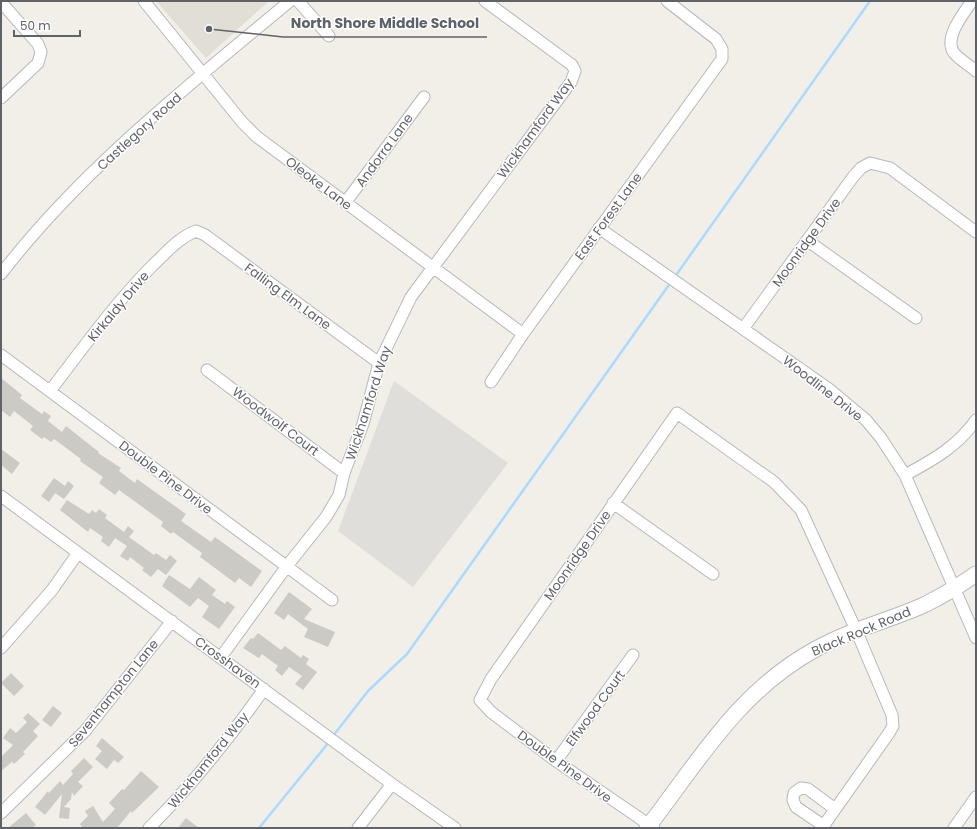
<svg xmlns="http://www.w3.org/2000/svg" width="977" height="829" font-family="Poppins,sans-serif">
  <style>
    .industrial { fill: #e0deda }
    .education { fill: #e1ded6 }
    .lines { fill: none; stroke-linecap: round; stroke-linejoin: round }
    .stream { stroke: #aadaff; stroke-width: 2.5 }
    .building { fill: #cccac5 }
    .street-casing { stroke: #b5b8bc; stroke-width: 13 }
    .secondary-casing { stroke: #b6babf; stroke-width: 17 }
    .street { stroke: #fff; stroke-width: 11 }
    .secondary { stroke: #fff; stroke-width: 15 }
    .labels { text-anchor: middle; stroke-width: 3; stroke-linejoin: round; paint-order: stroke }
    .street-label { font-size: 13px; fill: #5f6368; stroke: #fff }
    .leader { fill: none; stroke: #5f6368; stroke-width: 1.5 }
    .callout-dot { fill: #5f6368; stroke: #fff; stroke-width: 1.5 }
    .callout-label { font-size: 14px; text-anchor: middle; font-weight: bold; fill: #5f6368; stroke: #fff; stroke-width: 3; stroke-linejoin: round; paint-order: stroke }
  </style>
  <rect width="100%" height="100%" fill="#f1efe8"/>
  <path class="industrial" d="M394,381L508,463L413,587L338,531Z"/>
  <path class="education" d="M156,1H269L206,58Z"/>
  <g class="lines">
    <path class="stream" d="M674,278L870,1
      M333,736L368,691L407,654L671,282
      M259,828L329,742"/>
  </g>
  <path class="building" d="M1,378L22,395L20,398L42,414L44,411L51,416L48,421L62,432L66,426L99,452L98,453L121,468L119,471L135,483L137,479L186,514L181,521L211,542L215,537L262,571L251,587L239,578L235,583L219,571L200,557L202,553L173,532L171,534L161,526L163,522L119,490L115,495L99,483L103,477L80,461L81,459L54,439L51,442L44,437L42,439L30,430L33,426L14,411L10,417L1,410Z
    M1,449L20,463L12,474L1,465Z
    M54,478L65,486L68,481L74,486L64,499L55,493L49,502L41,496Z
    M67,500L89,514L92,510L96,513L99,509L107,515L105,518L124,532L128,526L134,531L129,537L154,555L156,553L166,560L170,555L177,561L166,575L158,569L151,577L142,570L144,568L130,557L128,561L120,556L127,546L115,538L109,547L101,541L103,537L90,528L88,532L60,510Z
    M169,575L190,589L199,577L216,590L212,595L225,604L227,601L235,607L219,629L202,617L209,606L198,598L190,607L162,586Z
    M289,592L312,609L304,619L335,632L328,647L304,637L308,629L288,614L284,620L274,613Z
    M258,633L281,650L285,646L301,658L303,655L309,659L306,664L317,672L303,690L295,684L302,676L289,667L282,676L275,670L278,666L262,654L259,658L243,648L251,638L253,639Z
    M11,673L24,686L14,696L1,683Z
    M53,706L62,713L51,727L42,720Z
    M28,713L40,724L33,731L38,736L23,752L25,754L14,764L12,762L1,771V757L13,745L3,738L10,728L16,733L27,722L23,718Z
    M102,738L124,757L118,763L114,760L107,769L95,759L102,751L96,746Z
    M84,758L93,767L78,782L83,786L74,796L72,792L71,799L64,807L70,808L69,819L59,818L62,794L45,815L35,807L48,791L49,793L60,781L63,785L73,774L71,771Z
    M141,771L159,787L132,813L131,811L117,828H83L80,824L88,816L85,811L93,806L103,822L115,809L109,803L122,789L124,790Z
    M26,813L36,825L32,828H8Z
    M186,818L199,828H178Z"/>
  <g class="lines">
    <defs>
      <path id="street" d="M144,1L242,122L257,137L523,334
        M298,1L329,36
        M972,1C964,13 943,38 954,53C960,60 969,65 976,71
        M1,2L38,44L41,52L38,63L1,98
        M345,203L424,97
        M599,228L829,389L866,420L881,438L905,475L976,638
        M808,241L916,318
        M1,274C81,170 189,85 290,1
        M743,329L853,177L861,168L870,163L890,168L976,232
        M1,355L332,600
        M207,370L344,473
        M491,382L523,334L722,59V49L716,39L667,1
        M50,391C83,348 115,303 153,265C167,252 178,238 196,231L205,235L379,363
        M905,475C933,460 958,446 976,420
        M1,496L392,784L455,828
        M613,503L713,574
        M1,648L52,590L78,553
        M221,657L287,566L326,517L339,495L344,473L363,424L379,363L411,297L571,82L575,71L572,65L485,1
        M556,761L633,655
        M1,813L85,731L172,621
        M824,826L796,807L793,800L794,793L801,788L808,789L835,809
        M149,828C192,785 229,739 264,689
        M358,828L392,784
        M654,828L556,761L491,712L480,700L491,679L677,413L774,482L801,510L856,630L892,715L893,726L889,733L822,828
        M954,828L976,797"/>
      <path id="secondary" d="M647,828C699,761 737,693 814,650C849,630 888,621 924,605C942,596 959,586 976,574"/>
    </defs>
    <use href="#street" class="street-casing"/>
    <use href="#secondary" class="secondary-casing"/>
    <use href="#street" class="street"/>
    <use href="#secondary" class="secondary"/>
  </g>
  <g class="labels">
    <g class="street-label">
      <text transform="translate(535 128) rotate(-54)" y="5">Wickhamford Way</text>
      <text transform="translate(139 131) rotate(-42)" y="5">Castlegory Road</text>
      <text transform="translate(384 150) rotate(-54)" y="5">Andorra Lane</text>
      <text transform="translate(319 183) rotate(37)" y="5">Oleoke Lane</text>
      <text transform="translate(608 216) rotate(-54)" y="5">East Forest Lane</text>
      <text transform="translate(806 242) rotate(-54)" y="5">Moonridge Drive</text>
      <text transform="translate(288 296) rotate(36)" y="5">Falling Elm Lane</text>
      <text transform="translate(118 306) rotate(-50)" y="5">Kirkaldy Drive</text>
      <text transform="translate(823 388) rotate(38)" y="5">Woodline Drive</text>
      <text transform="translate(368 403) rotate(-72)" y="5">Wickhamford Way</text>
      <text transform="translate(276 421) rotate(37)" y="5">Woodwolf Court</text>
      <text transform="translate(166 477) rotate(37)" y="5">Double Pine Drive</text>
      <text transform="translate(577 555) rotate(-55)" y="5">Moonridge Drive</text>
      <text transform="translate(861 631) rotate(-23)" y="5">Black Rock Road</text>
      <text transform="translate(228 662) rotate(36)" y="5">Crosshaven</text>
      <text transform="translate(113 693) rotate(-51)" y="5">Sevenhampton Lane</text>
      <text transform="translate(595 708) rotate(-54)" y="5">Elfwood Court</text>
      <text transform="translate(208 760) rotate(-51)" y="5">Wickhamford Way</text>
      <text transform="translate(565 766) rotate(36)" y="5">Double Pine Drive</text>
    </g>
  </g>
  <path class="leader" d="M209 29L283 37H487"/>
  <circle class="callout-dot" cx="209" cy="29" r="4"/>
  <g class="callout-label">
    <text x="385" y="28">North Shore Middle School</text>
  </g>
  <rect width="977" height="829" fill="none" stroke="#5f6368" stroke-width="4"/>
  <path d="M14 30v6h66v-6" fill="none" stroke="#5f6368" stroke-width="2"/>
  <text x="20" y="30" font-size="12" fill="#5f6368" stroke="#ffffff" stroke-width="3" paint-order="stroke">50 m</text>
</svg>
